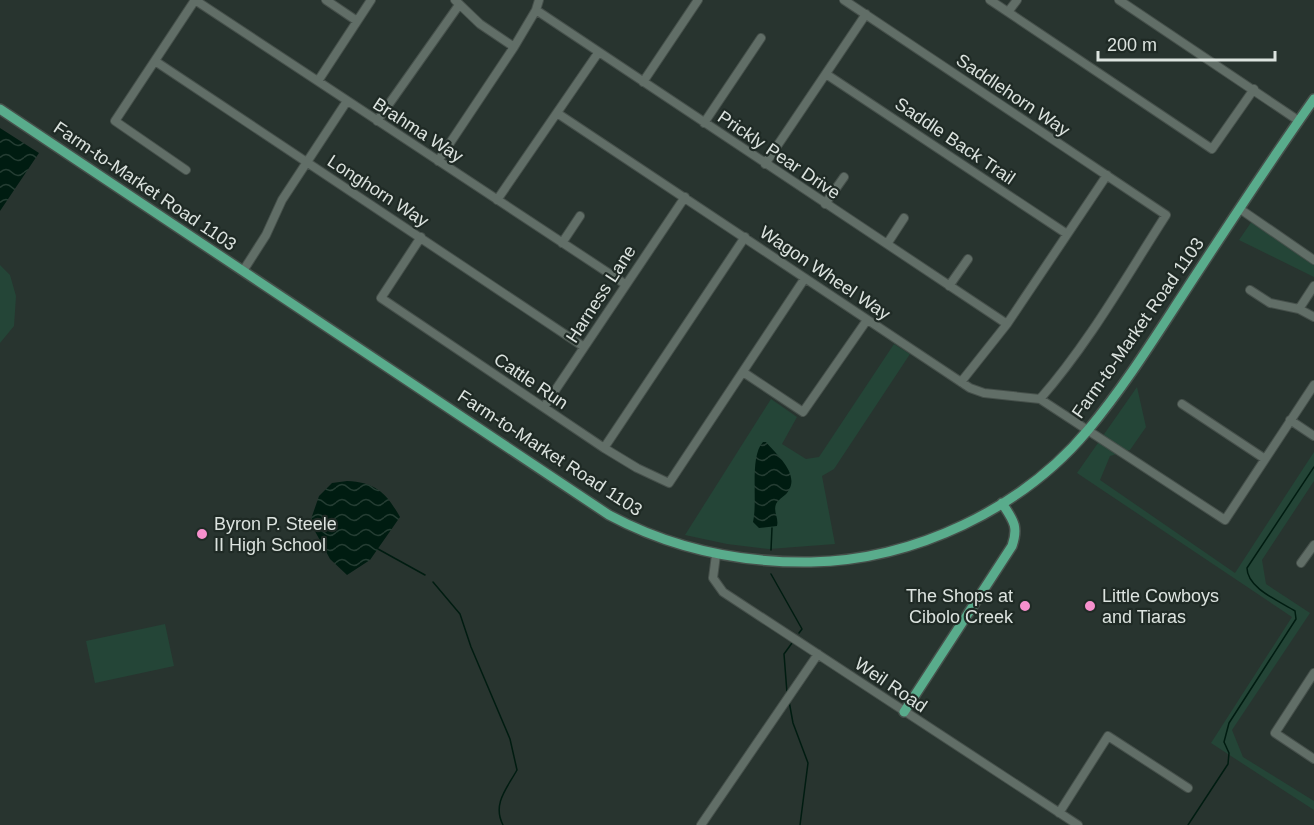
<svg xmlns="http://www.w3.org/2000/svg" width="1314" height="825" font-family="Helvetica,sans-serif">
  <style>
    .green { fill: #244537 }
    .water { fill: url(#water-waves) }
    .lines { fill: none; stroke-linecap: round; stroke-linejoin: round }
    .stream { stroke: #001c11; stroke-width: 1.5 }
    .minor-casing { stroke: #46504b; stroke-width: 10 }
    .major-casing { stroke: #46504b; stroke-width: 12 }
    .minor { stroke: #616e67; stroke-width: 8 }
    .major { stroke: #59ac8c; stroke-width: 9 }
    .poi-dot { fill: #f790cd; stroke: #1f2a25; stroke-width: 2 }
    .labels { text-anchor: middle; stroke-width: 4.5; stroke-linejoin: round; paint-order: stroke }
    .street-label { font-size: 18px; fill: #dce3df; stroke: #1f2a25 }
    .poi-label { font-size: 18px; fill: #dce3df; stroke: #1f2a25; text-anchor: start }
  </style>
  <defs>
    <pattern id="water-waves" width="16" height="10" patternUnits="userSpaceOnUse" patternTransform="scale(1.5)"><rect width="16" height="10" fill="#001c11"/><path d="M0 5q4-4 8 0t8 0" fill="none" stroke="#253d33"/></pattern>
  </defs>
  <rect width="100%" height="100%" fill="#28342f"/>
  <path class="green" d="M1252,221L1314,264V277L1239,240Z
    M0,265L10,275L16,296L14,326L0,343Z
    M894,344L910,354L834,469L822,476L835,544L769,549L727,544L685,535L771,399L797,417L782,444L806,459L819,457Z
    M1137,387L1146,427L1130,450L1110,456L1100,480L1235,573L1314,452V481L1262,560L1266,584L1310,613L1232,730L1243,757L1314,801V810L1211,743L1292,617L1077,473Z
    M165,624L174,666L95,683L86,641Z"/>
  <path class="water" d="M0,128L39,153L0,211Z
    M763,442H766C776,454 799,473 789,490C786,496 779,498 776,504C773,512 779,518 777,526L759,528L753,522C758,500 749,457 763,442Z
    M347,481C376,482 387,494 400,517L370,560L347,575L330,559L310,522L319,496L332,483Z"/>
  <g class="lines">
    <path class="stream" d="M378,549L425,575
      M771,550L772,528
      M771,574L802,629L799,633
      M433,582L460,614L471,647L510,739L517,770C507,788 492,804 503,825
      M787,693L784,654L792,643
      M789,701L793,723L808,763L800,825
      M1188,825L1228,764L1229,753L1224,742L1229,723L1296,619L1295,611C1279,601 1247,588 1247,568L1314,467"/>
    <defs>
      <path id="minor" d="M195,0L625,284
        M326,0L357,21
        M455,0L480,24L514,47
        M844,0L1166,215C1126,277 1089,343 1040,399
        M990,0L1212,149L1254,89
        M1119,0L1299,121
        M536,10L1007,324
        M1008,12L1017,0
        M155,61L584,347
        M826,74L1067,234
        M318,81L371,0
        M643,82L698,0
        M557,113L970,388L984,393L1040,399L1225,520L1314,385
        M377,121L459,5
        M704,123L761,38
        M438,161L514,47L536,10L539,0
        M765,164L866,14
        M186,170L115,121L195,0
        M497,200L598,53
        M825,204L844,177
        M1240,209L1314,260
        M421,237L381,298L604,448L637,468L669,483L805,278
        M562,243L580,216
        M887,244L904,218
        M243,271L266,235L282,200L347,101
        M949,286L968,259
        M1250,290L1270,303L1299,309L1314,317
        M1299,309L1314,286
        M743,372L803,412L867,320
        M961,382L1007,324L1107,175
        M1182,404L1265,459
        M544,407L685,197
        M1290,420L1314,436
        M604,448L745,237
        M716,555L713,578L723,592L1078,825
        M1301,563L1314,545
        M1314,673L1275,733L1314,759
        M1059,813L1108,736L1188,788
        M701,825L818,654"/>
      <path id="major" d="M0,109L609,515C671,548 740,563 811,562C914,560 1022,509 1088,430C1123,388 1152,342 1182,296C1225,230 1268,164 1314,99
        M904,712L1012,546C1019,526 1013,520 1002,503"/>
    </defs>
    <use href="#minor" class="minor-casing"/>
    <use href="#major" class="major-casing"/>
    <use href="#minor" class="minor"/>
    <use href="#major" class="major"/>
  </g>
  <g class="poi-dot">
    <circle cx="202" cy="534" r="6"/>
    <circle cx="1025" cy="606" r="6"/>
    <circle cx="1090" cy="606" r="6"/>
  </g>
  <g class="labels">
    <g class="street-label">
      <text transform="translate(1013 95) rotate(34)" y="6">Saddlehorn Way</text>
      <text transform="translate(418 130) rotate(33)" y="6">Brahma Way</text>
      <text transform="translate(955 141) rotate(34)" y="6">Saddle Back Trail</text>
      <text transform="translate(779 155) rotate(34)" y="6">Prickly Pear Drive</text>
      <text transform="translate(145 186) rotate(34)" y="6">Farm-to-Market Road 1103</text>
      <text transform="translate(378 191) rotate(33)" y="6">Longhorn Way</text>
      <text transform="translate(825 273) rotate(34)" y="6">Wagon Wheel Way</text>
      <text transform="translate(601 294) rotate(-57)" y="6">Harness Lane</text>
      <text transform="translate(1138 328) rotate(-55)" y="6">Farm-to-Market Road 1103</text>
      <text transform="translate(531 381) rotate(34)" y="6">Cattle Run</text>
      <text transform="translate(550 453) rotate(33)" y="6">Farm-to-Market Road 1103</text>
      <text transform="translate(891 685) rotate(34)" y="6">Weil Road</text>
    </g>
    <g class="poi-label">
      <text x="214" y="530">Byron P. Steele<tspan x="214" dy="21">II High School</tspan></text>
      <text x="1013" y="602" text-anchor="end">The Shops at<tspan x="1013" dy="21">Cibolo Creek</tspan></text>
      <text x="1102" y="602">Little Cowboys<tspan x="1102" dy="21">and Tiaras</tspan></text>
    </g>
  </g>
  <path d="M1098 51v9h177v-9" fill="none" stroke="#dce3df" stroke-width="3"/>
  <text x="1107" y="51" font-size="18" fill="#dce3df" stroke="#1f2a25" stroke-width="4.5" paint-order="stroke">200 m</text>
</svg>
